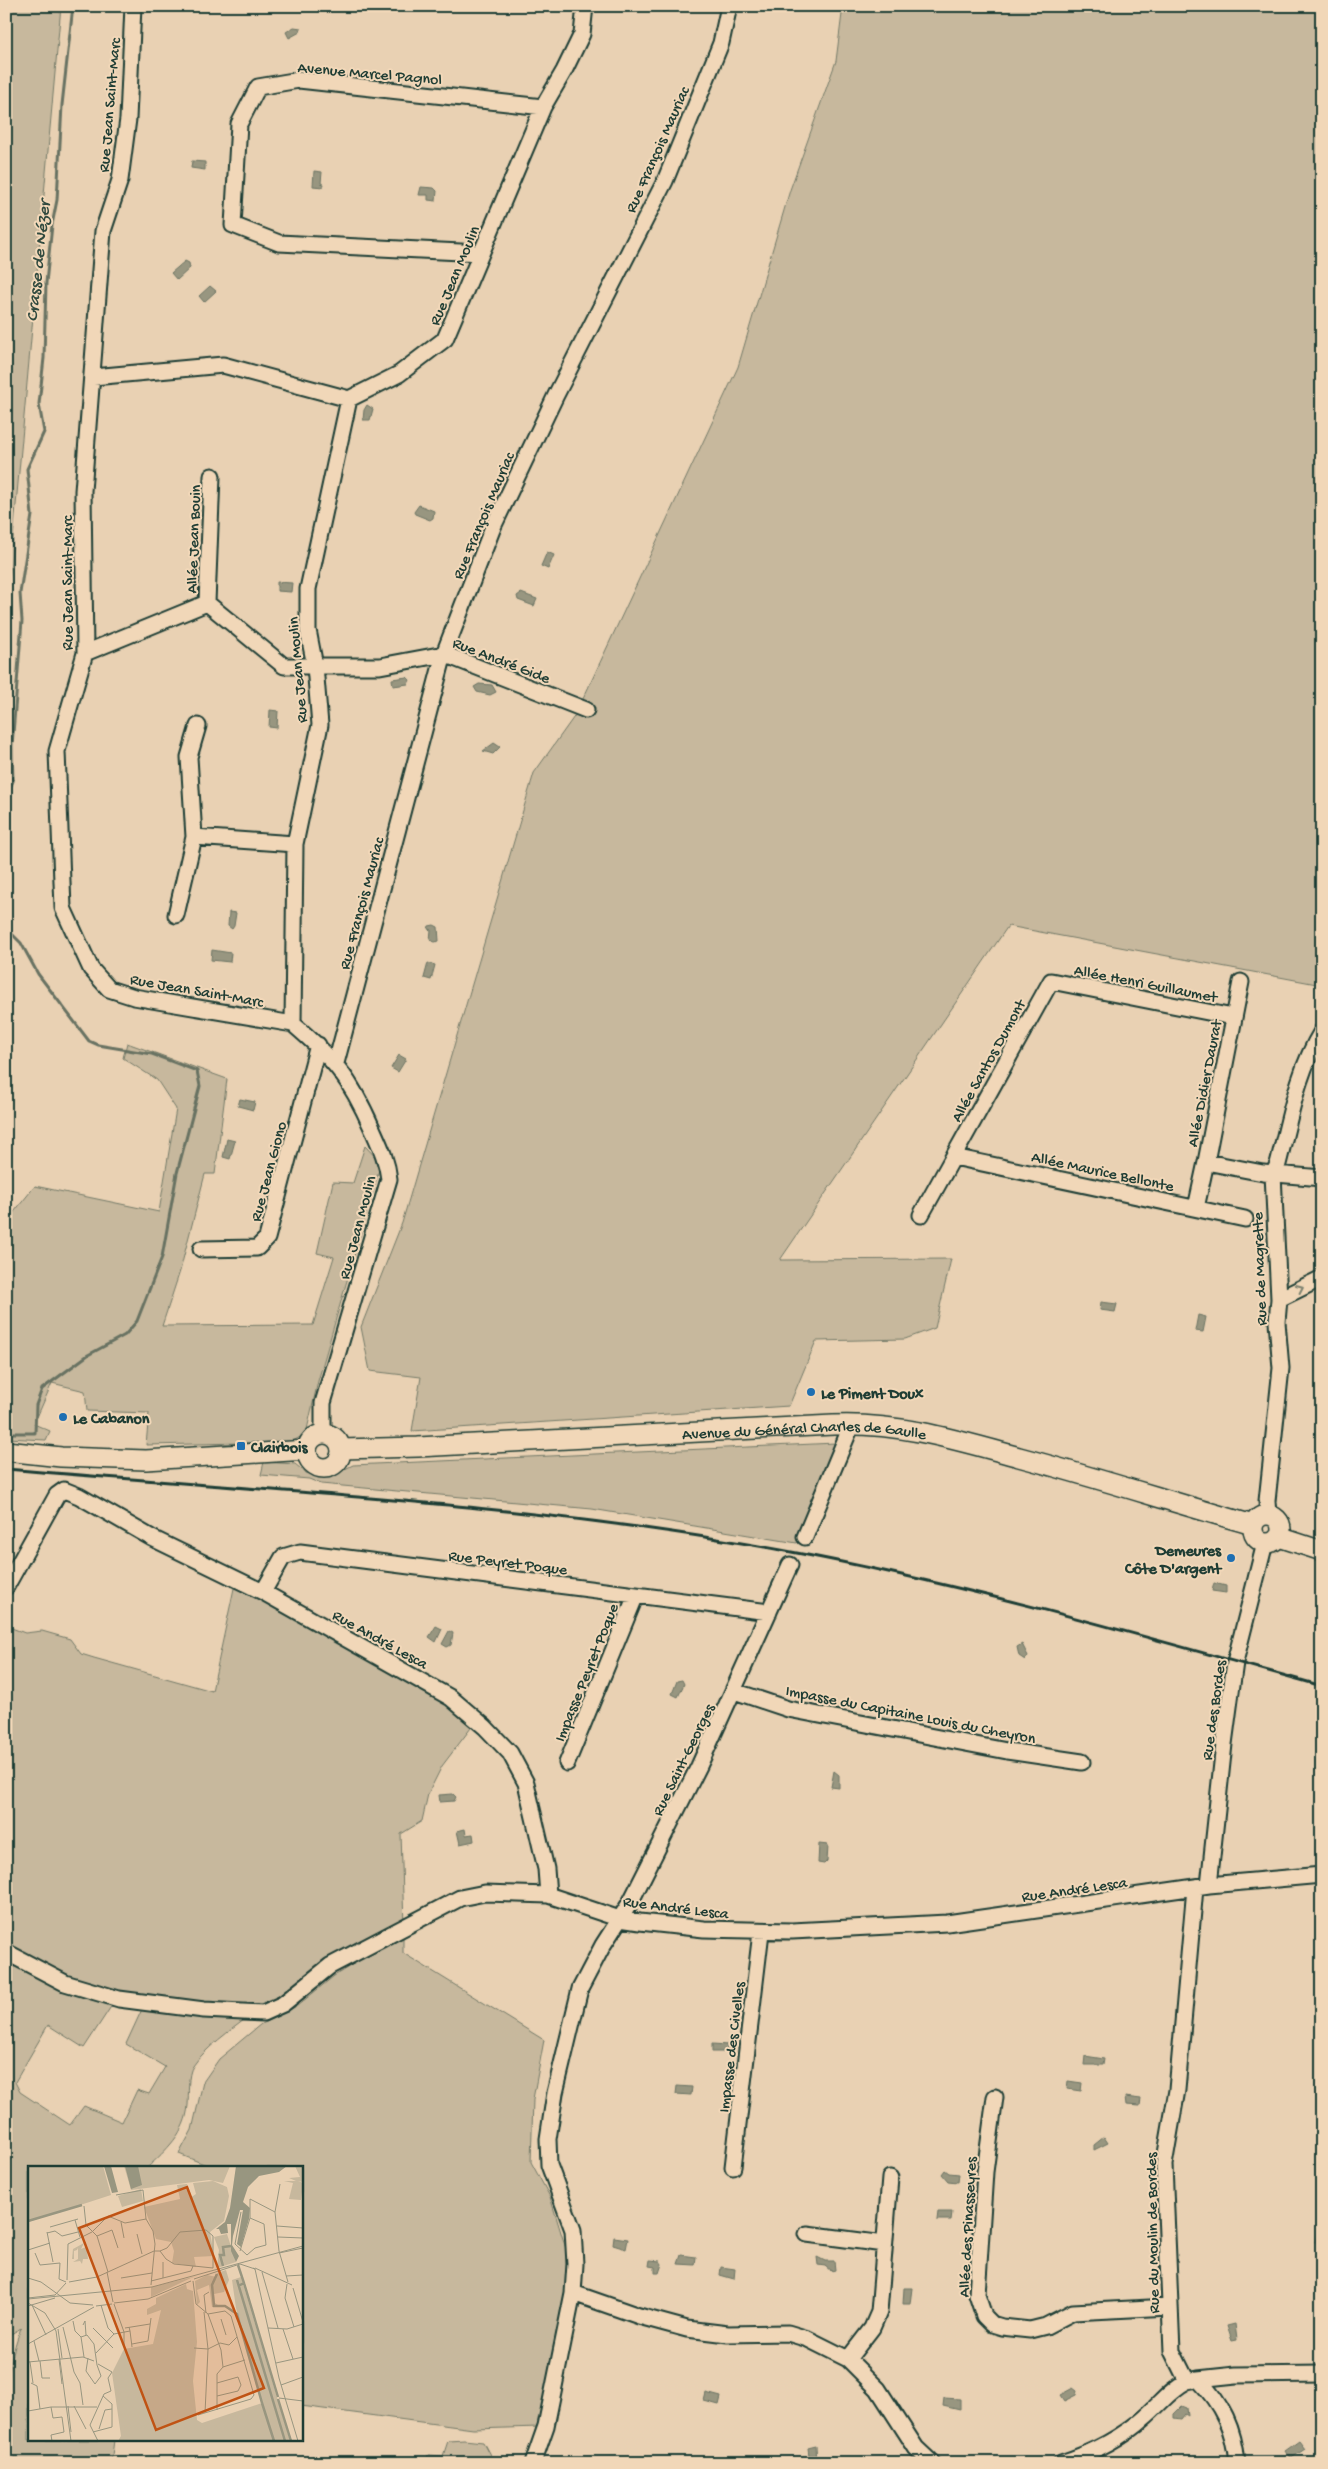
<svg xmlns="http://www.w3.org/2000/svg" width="1328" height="2469" font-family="'Gochi Hand',sans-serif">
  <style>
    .green { fill: #c7b89d; stroke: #737a68 }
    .water { fill: #989680; stroke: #687262 }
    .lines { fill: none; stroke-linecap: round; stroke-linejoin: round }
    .stream { stroke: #687262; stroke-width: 3 }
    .minor-casing { stroke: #1f3d34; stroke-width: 19 }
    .major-casing { stroke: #1f3d34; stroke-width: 22 }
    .minor { stroke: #f1d7b8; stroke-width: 15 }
    .major { stroke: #f1d7b8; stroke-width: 19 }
    .rail { stroke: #1f3d34; stroke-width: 3 }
    .oneway { stroke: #7d826f }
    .poi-dot { fill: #1f6fb2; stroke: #f1d7b8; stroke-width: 2 }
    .labels { text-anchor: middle; stroke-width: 4; stroke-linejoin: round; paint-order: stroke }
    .street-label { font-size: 16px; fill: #1f3d34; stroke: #f1d7b8 }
    .poi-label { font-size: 16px; font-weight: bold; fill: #1f3d34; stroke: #f1d7b8; text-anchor: start }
    .water-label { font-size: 18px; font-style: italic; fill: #314a3f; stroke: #f1d7b8 }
    .inset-river { fill: none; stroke: #989680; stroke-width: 2.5 }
    .inset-road { fill: none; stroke: #989680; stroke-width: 1 }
    .view { fill: #c05314; fill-opacity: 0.15; stroke: #c05314; stroke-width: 2.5 }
    .inset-edge { fill: none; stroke: #1f3d34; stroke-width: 2.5 }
  </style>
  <rect width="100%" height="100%" fill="#e9d1b3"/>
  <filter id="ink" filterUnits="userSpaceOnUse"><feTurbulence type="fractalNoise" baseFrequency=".02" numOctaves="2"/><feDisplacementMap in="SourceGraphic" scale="10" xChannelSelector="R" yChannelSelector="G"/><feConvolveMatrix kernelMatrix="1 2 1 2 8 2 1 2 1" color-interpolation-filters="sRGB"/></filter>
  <g filter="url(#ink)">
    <path class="green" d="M6,6H61L6,616Z
      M843,6H1322V985L1008,926L780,1260L951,1259L935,1328L905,1339L816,1341L789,1406L412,1431L421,1377L370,1371L361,1327L402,1223L534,773L576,714L738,367L790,190L836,61Z
      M127,1043L227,1079L215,1174H205L180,1271L162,1326L313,1325L334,1257L317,1253L333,1182L353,1183L365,1146L381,1163L318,1381L306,1434L291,1442L146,1445L149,1413L87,1411L85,1391L52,1383L34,1424L50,1431L46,1440L6,1438V1222L35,1186L159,1212L176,1109L157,1080L123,1058Z
      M836,1443L797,1543L592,1509L321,1484L309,1479L261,1475L264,1462L295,1464L306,1473L329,1477L353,1465Z
      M236,1579L477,1720L442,1766L428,1794L422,1821L401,1834L404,1926L263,2013L119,1999L6,1952V1626L25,1633L42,1631L70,1639L81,1654L94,1658L212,1691Z
      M403,1933V1953L544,2040L533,2099L531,2162L550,2197L567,2252V2290L539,2427L473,2429L301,2406V2168H214L179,2154L192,2130L203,2082L219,2059L261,2024L297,2006L334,1976Z
      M6,1958L114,2002L84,2048L48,2025L15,2082L20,2092L70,2125L84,2106L122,2122L137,2090L149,2094L165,2067L126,2044L143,2007L248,2017C231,2030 205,2048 193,2066C187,2075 189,2094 188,2105C186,2133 166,2150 147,2168H29V2440H114L111,2463H6C6,2414 3,2375 21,2328L6,2337Z
      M1322,2214V2244L1315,2241Z
      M464,2440L483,2442L491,2457L507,2461H524V2463H426L428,2455L443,2456L448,2441Z"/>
    <path class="water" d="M294,27L301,28L300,32L289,38L286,32Z
      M192,161L205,162V170L191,168Z
      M314,171L322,172L321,183L324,184L323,187L313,186Z
      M421,187L434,188L437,191L436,201L428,200V195H419Z
      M185,261L189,263L190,268L177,280L171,273Z
      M210,286L216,291L204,302L199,296Z
      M367,405L373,409L370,420H363L364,410Z
      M419,505L434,511L433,518L430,520L415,514L414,512Z
      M547,552L554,555L548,569L541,566Z
      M277,582L292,583L291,592L277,591Z
      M521,593L537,599L534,606L518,600L517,596Z
      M407,677L410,680L408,684L393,686L392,679Z
      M479,684L492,685L496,692L490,695L477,692L474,687Z
      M270,710L278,711L277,728L269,727Z
      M494,743L500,747L493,754L483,751Z
      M229,912L236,913L234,926L232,929L228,926Z
      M434,925L438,927L439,941L435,942L430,940L431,930L428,929L429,926Z
      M212,950L231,953L230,962L211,960Z
      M428,963L435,965L431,980L424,978Z
      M399,1055L406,1059L398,1072L391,1068Z
      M240,1099L255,1102L253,1110L238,1106Z
      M227,1139L235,1141L230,1159L223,1157Z
      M1101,1302L1117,1304L1115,1312L1100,1310Z
      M1198,1315L1206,1317L1203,1332L1195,1331Z
      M1214,1583L1226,1586V1593L1212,1591Z
      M436,1626L442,1629L436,1642L429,1637Z
      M449,1631L453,1633L451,1645L447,1647L442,1644Z
      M1022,1644L1028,1656L1025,1660L1019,1656L1017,1647Z
      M682,1680L684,1684L678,1697L672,1694L677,1681Z
      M834,1771L839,1775V1788L831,1787Z
      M453,1794L456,1797L454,1801L440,1802L439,1795Z
      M465,1829L466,1835L473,1834L474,1841L460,1844L457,1831Z
      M819,1844L828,1845L827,1861L824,1864L818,1863Z
      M712,2044L728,2045L729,2052H712Z
      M1085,2056L1104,2059L1103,2065H1084Z
      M1068,2081L1082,2083L1081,2091L1067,2089Z
      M677,2086L692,2087L691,2095L676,2094Z
      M1125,2097L1141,2099L1140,2106L1126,2105Z
      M1104,2137L1108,2143L1094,2150V2145Z
      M945,2170L949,2173L959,2174L958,2182L948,2181L942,2174Z
      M938,2212H952L951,2220H937Z
      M614,2237L628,2239L626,2249L613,2245Z
      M681,2255L696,2257L695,2265L678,2264Z
      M817,2257L825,2261H834L835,2270L831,2271L825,2266L818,2265Z
      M650,2260L660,2261L662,2264L659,2273H655V2267L649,2266Z
      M721,2267L735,2269L734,2279L720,2275Z
      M904,2288H912L910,2304H903Z
      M1235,2324L1237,2340L1232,2341L1227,2326Z
      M1073,2388L1077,2391L1076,2395L1064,2401L1060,2395Z
      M706,2393L721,2397L719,2405L704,2401Z
      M944,2398L960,2399V2410L943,2406Z
      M1182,2406L1187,2408L1188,2416L1185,2414L1181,2419L1174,2418V2414Z
      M1299,2441L1305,2449L1290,2459L1285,2451Z
      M816,2446L817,2463H810L808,2448Z"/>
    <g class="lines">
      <path class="stream" d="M6,796L13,781L12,746L22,621L20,593L32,515L27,469L44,432L39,404L44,358L46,283L52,225L57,200L62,105L73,6
        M6,928L21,943L38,974L89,1041L98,1045L152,1054L197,1071L200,1086L177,1173L162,1257L137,1321L125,1335L88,1355L42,1389L36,1405L35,1433H6"/>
      <defs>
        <path id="minor" d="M133,6L128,119L120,180L103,231L83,491L85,653L57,751L63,908L91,969L109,989L134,997L293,1024
          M481,253L279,243L233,225L239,124L258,87L299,80L543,107
          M93,377L223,365L349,399
          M207,603L212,476
          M85,653L207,603L284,666H380L444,654L586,710
          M194,837L295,844
          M176,915L194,837L189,757L198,726
          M336,1063L444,654L493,527L556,395L665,181L721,43L729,6
          M954,1157L1245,1219
          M1206,1162L1241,982
          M1196,1208L1206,1162L1263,1173L1322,1178
          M921,1215L1051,981L1233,1017
          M201,1249L257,1248L267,1238L318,1045
          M1279,1299L1322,1278
          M323,1434V1403L389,1179C387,1160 380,1146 372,1128C350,1078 334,1059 293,1024L295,844L320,725L315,666L308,630V589L349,399L399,374L445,339L543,107L564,71L582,34L585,6
          M1268,1515L1267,1501L1281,1368L1277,1322L1279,1299L1273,1174L1278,1164C1290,1118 1297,1072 1322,1031
          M805,1537L852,1424
          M6,1587L57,1495L64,1490L79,1496L152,1538L263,1592L451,1698L485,1727L510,1753L526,1783L546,1869L548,1895L620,1919L640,1922L704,1929L792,1931L947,1923L1209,1885L1322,1875
          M263,1592L283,1557L300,1552L769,1612
          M734,1691L788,1709L1007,1751L1082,1762
          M567,1763L636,1595
          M1209,1885L1224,1744L1235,1662L1265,1543
          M1195,1888L1177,2090L1164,2165L1172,2351L1187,2381L1198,2379C1222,2404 1234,2429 1237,2463
          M6,1952L65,1983L119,1999L204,2010L263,2013L283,2004L330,1966L460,1898L485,1893L548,1895
          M995,2097L985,2172L977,2295L984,2316L992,2324L1002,2327L1030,2330L1046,2326L1073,2312L1169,2307
          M733,2167L761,1932
          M807,2234L884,2244
          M573,2293L639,2316L687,2329L728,2334L788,2333L808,2339L848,2359L878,2389L916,2448L932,2463
          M848,2359L872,2328L879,2312L890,2178
          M1198,2379L1236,2375L1322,2374
          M533,2463L546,2426L573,2293L575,2264L573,2230L549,2165L548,2139L555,2093L580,1989L603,1945L630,1903L699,1766L790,1565
          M1061,2463C1092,2453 1122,2438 1146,2416C1160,2404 1171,2389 1187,2381"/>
        <g id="major">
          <circle cx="324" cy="1451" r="17"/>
          <path id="s1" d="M341,1449L418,1447L833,1425C898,1422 957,1440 1019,1457C1098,1478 1175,1503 1253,1525"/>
          <path d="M6,1451L61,1457L146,1460L307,1450"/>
          <circle cx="1267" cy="1529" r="14"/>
          <path d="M1279,1537L1322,1551"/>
        </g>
      </defs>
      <use href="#minor" class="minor-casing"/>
      <use href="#major" class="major-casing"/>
      <use href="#minor" class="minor"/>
      <use href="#major" class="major"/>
      <path class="rail" d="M6,1469C265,1491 526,1503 781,1550C964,1584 1143,1636 1322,1686"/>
    </g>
    <defs><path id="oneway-chevron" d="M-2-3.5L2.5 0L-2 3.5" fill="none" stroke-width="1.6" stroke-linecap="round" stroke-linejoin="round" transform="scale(1.25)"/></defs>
    <use class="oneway" href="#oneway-chevron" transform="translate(1300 1288) rotate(-25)"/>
  </g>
  <g class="poi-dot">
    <circle cx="811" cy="1392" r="5"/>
    <circle cx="63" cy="1417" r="5"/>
    <rect x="236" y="1441" width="10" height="10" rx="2.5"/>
    <circle cx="1231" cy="1558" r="5"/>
  </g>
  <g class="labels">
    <g class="street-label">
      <text transform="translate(370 72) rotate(5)" y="6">Avenue Marcel Pagnol</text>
      <text transform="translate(108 105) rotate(-85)" y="6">Rue Jean Saint-Marc</text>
      <text transform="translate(656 149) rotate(-66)" y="6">Rue François Mauriac</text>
      <text transform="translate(453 275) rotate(-67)" y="6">Rue Jean Moulin</text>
      <text transform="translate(482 515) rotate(-67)" y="6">Rue François Mauriac</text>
      <text transform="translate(192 539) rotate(-88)" y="6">Allée Jean Bouin</text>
      <text transform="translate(66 583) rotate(-90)" y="6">Rue Jean Saint-Marc</text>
      <text transform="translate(502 659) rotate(21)" y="6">Rue André Gide</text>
      <text transform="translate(296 670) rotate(-95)" y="6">Rue Jean Moulin</text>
      <text transform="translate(360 903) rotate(-75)" y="6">Rue François Mauriac</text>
      <text transform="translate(1146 982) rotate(11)" y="6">Allée Henri Guillaumet</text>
      <text transform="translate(197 989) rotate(10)" y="6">Rue Jean Saint-Marc</text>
      <text transform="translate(987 1060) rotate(-61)" y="6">Allée Santos Dumont</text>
      <text transform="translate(1203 1083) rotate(-79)" y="6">Allée Didier Daurat</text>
      <text transform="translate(1103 1170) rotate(12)" y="6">Allée Maurice Bellonte</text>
      <text transform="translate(267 1171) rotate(-75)" y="6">Rue Jean Giono</text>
      <text transform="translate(356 1227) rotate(-75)" y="6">Rue Jean Moulin</text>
      <text transform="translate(1258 1269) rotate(-92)" y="6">Rue de Magrette</text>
      <text dy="6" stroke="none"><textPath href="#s1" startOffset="464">Avenue du Général Charles de Gaulle</textPath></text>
      <text transform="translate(508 1561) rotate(7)" y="6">Rue Peyret Poque</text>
      <text transform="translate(381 1638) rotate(29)" y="6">Rue André Lesca</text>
      <text transform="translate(585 1672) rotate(-68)" y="6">Impasse Peyret Poque</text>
      <text transform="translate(1212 1710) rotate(-82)" y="6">Rue des Bordes</text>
      <text transform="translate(911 1713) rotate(11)" y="6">Impasse du Capitaine Louis du Cheyron</text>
      <text transform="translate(682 1759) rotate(-64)" y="6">Rue Saint-Georges</text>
      <text transform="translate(1074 1888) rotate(-8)" y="6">Rue André Lesca</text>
      <text transform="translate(676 1906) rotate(7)" y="6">Rue André Lesca</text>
      <text transform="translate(730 2047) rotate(-83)" y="6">Impasse des Civelles</text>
      <text transform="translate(966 2227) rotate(-87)" y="6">Allée des Pinasseyres</text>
      <text transform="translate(1151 2233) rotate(-91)" y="6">Rue du Moulin de Bordes</text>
    </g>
    <g class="poi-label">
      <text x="821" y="1398">Le Piment Doux</text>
      <text x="73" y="1423">Le Cabanon</text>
      <text x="251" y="1452">Clairbois</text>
      <text x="1221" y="1555" text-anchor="end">Demeures<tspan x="1221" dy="18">Côte D'argent</tspan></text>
    </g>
    <g class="water-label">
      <text transform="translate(37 261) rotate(-84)" y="6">Crasse de Nézer</text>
    </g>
  </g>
  <g transform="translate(28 2166)">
    <rect width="275" height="275" fill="#e9d1b3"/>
    <path d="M0,0H75L83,29L0,56ZM96,0H202L195,17L181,14L103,24ZM267,0H275V16L270,15L275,17L273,34L261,33L265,17L256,15H268L261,12L272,11ZM185,15L199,21L201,30L196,55L182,66L186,90L166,91L168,101L144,97L146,85L143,76L128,73L116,41L152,33L149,19L159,18L162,32L168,28L165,17ZM113,23L115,35L94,41L90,30ZM199,68L208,96L189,102L191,84L186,71ZM56,77L53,83L58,81V77L60,93H55L54,98L52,95L45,96L50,93V82L49,84L46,85V93H44L45,83ZM198,104L201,114L196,126L186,128L187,137L193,141H184L181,119L169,124L172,136L169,139L167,115L179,109L189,111V107ZM169,110L163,112L123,131V121ZM213,111L262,275H90L93,270L84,207L96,183L125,178L133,144L119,149V143L128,138V132L158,118L159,123L165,125L169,176L165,215L169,254L174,257L234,237L208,142L204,114Z" fill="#c7b89d"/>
    <path d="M76,0H83L90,26L84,27ZM97,0H110L114,19L103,23ZM208,0H259L251,6L231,10L220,21L215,36L222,42L221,53L213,81L209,78L215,44H212L205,70L204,79L211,90L208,96L203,85V58H199L200,67L193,68L191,63H188L197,56L202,42Z" fill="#989680"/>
    <path class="inset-river" d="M0,55L54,39M210,99L216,117L210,120M195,100L192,89H196L195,81L203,80M189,108L184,119L186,140H197L209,148L234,237M209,114L257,275M216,117L250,231M250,233L263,275M234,237L246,275"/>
    <path class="inset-road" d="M252,18L247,46L251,85L260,116M88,29L115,24L118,53L125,65L127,78L123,119M56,40L58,59L69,70L80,106M213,46L207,78L219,89L227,82L238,79L236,58L222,52M47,54L52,71M93,56L96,72M249,60L275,62M22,61L50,53M65,65L80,50L97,57L118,53M19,66L25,96M19,67L27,65L34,70L50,66M109,68L114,88M69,70L84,64L90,82M250,71L275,72M0,84L22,77M212,85L222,52V33L247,46M7,87L12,99L32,97L31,113L38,116M251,87L275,82M227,102L264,119M227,103L251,212L270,275M79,106L85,136M234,106L250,162M258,110L275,109M0,112L13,116L42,137L65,139M93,112L124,107M135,112V96M166,113L212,98L227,103L225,102M39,114L40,78L64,66M123,115L163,105L165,100M165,115L168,138L180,148L193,184L195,201L189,208V244M41,116L69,111L126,85H132L138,93L146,98L185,102V70L178,64L152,66L139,82L132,85M259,118L257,132L266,161M265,122L275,156M0,132L27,129L38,117M0,133L124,121L275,80M0,137L17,147L28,165L43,275M86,137L120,133L163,115M86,138L96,166V180M4,139L18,169M73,139L80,162L86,168M0,140L27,132M68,140L84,138M176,146L180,183L177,247M178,147L176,129L181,126M193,153L198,169M45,155L47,165L53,171L56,191M55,159L57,155L58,169M35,161L46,206L52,217L55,239M65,162L85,182M97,162L122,158M240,162L259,163L275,158M30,163L34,192M255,163L265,193M102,165L104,181M53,171L59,169L66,178L69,199M6,175L11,195M0,178L66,141M104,178L120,175L123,152M166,182L180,183L192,177L201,179L209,171M68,187L86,168L102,165L101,161M60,192L58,205L67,218L73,210L69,199M31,193L34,218M12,195L14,212H22M0,196L55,191L66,195M2,196L5,217M248,197L275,191M195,201L217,194M3,217L9,220L12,243M253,219L275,211M189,230L210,225L213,219L210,211L189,217M251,232L275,235M40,240L43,266M46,240L58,263M23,241L25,252L34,251L36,266L23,269L24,275M0,245L23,241H69M170,249L223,233L226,229L203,150L197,145L180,148M71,263L77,244L84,243M65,266L84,261V238L75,230M70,275L62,259L76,228L83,225L80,212L84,206L70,198"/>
    <path class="view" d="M159,21L236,222L128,264L51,62Z"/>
    <rect width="275" height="275" class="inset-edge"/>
  </g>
  <rect width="1328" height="2469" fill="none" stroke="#f1d7b8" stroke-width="25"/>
  <rect x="12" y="12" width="1303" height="2444" fill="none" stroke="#1f3d34" stroke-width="2" filter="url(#ink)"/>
</svg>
